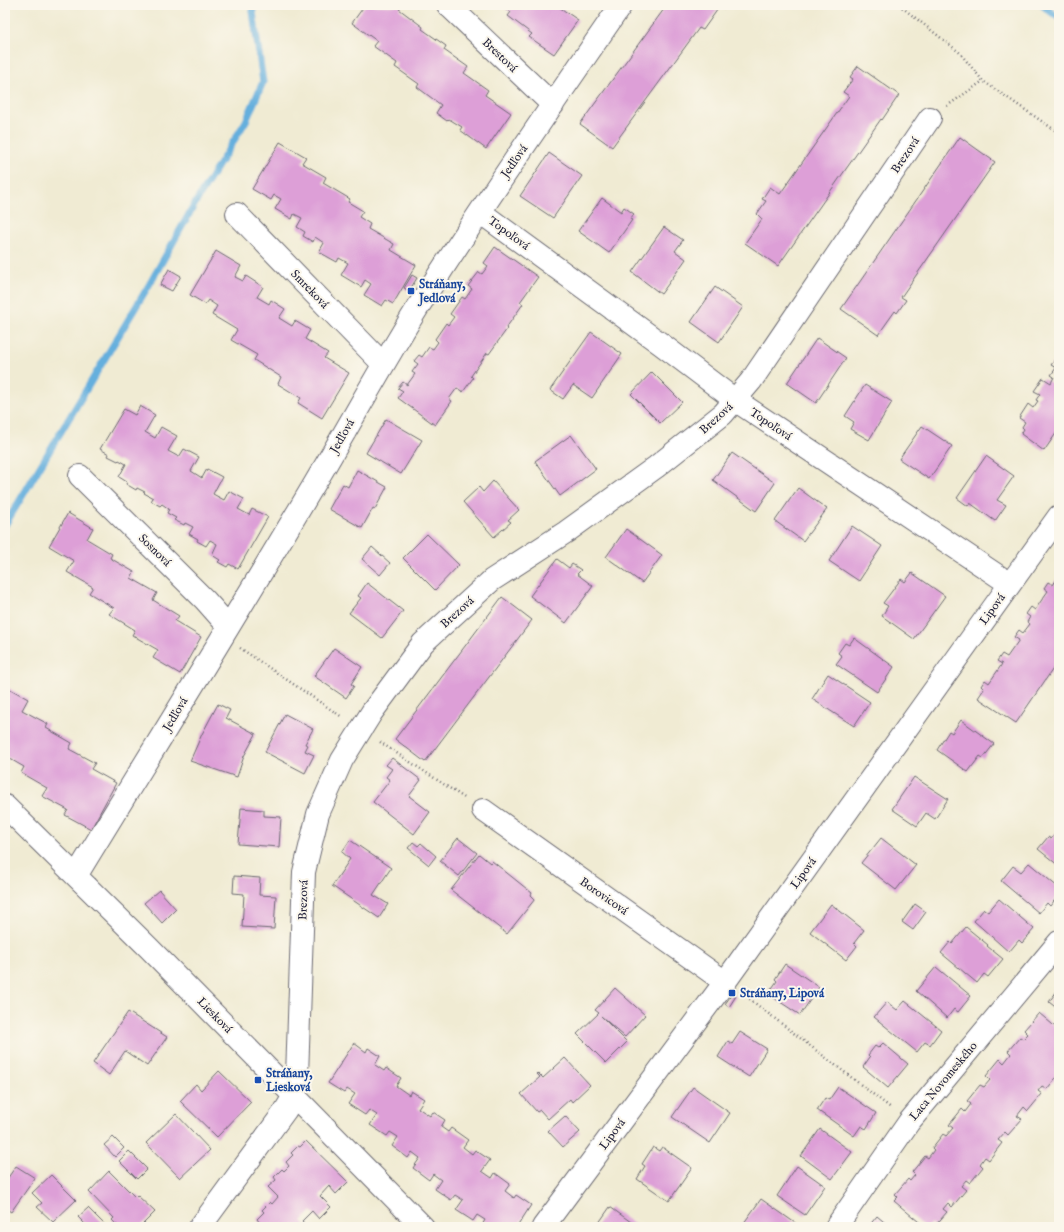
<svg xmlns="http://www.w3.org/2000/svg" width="1064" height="1232" font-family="'IM FELL English',serif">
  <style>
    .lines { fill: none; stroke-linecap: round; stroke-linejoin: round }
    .stream { stroke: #65afdd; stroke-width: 7 }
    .building { fill: #dd9fd7 }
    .minor-casing { stroke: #6a6870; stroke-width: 24 }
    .path { stroke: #6a6870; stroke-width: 2.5; stroke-dasharray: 1 3; stroke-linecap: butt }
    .minor { stroke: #fff; stroke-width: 22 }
    .transit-dot { fill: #1a4fb4; stroke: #fbf7ec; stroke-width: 1.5 }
    .labels { text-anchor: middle; stroke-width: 4; stroke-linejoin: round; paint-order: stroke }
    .street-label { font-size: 12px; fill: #22223b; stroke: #fbf7ec }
    .transit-label { font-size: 12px; font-weight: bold; fill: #164399; stroke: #fbf7ec; text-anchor: start }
  </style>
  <rect width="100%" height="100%" fill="#fbf7ec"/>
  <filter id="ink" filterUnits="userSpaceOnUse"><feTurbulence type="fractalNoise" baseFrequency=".025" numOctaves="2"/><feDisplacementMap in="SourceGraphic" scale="8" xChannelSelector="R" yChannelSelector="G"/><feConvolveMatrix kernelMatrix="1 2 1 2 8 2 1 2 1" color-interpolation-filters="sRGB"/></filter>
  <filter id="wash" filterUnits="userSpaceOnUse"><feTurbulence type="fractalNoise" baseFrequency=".012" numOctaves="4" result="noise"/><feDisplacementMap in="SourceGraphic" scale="16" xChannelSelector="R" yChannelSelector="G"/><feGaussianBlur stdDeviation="0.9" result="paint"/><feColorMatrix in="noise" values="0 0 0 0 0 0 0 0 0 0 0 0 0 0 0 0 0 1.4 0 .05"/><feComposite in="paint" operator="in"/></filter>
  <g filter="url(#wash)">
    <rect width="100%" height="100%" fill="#f0ebd3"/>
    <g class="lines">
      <path class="stream" d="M1042,5L1059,18
        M5,525L149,285L197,200L246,121L263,82L252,5"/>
    </g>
    <g id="blocks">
      <path class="building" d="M365,5L402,6L399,9L423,27L422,29L446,46L444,50L468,67L464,73L488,90L485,95L511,113L486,149L460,130L462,127L449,119L447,121L436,113L441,105L417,87L419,84L395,67L397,63L373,46L377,41L352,23Z
        M500,5H556L578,20L554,54L529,37L532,34L508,16L511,12Z
        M667,5H727L724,9L720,6L703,30L699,28L612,147L580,124Z
        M858,66L899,95L882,120L881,119L778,266L745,243L762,219L757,214L766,201L762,199L770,187L780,194L849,96L843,92L853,79L850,77Z
        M960,137L995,162L901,297L906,300L897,313L895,311L878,335L841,309Z
        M280,142L306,157L302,163L326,177L323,183L350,199L348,202L363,211L359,217L370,224L368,229L394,244L391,250L416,265L393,304L386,300L382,306L364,295L371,284L365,280L361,287L341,275L348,263L339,258L337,262L319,252L324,243L315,237L313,242L303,236L305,232L297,227L302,218L294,214L292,219L275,209L281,199L274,195L271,200L252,189Z
        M549,153L582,176L553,218L520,196Z
        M602,198L621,212L624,207L634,214L630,219L632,220L609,253L578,231Z
        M664,227L683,240L675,251L686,259L661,294L632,272Z
        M495,247L538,277L520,302L523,304L506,328L507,329L489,354L487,353L471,376L473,378L463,392L457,388L449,399L452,401L435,425L398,398L403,391L398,388L403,382L407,385L415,374L412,372L418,364L414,361L419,355L422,357L429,347L433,349L438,342L435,339L446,323L448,325L454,317L450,314L462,297L465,299L472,289L468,286L479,272L482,274L488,266L484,263Z
        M216,251L241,266L235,277L243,281L246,276L263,287L257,297L269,304L271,300L285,309L279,318L292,326L295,321L310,330L305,339L328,353L324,358L349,373L322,418L298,403L301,398L278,384L281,377L254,360L257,355L231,340L237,330L212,315L217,306L208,300L205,304L190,295Z
        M169,269L181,276L172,291L160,285Z
        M412,275L417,278L409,291L404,288Z
        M715,287L743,307L719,342L691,322Z
        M591,332L622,354L592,398L573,385L563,399L550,390Z
        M817,338L846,358L816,403L787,383Z
        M1059,354V429L1044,451L1021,434L1024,429L1022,427L1025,422L1019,418L1028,404L1033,408L1038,401L1036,400L1040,394L1034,391L1043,378L1051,383L1054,377L1051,375L1056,368L1051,365Z
        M652,372L682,402L660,423L631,394Z
        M865,385L892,402L869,440L850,429L854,422L845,416Z
        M140,406L155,415L145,432L155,438L161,427L177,436L168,451L179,457L184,449L199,457L191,471L202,478L207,469L222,477L213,494L224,500L229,491L244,499L238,509L249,515L252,509L268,517L238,569L229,564L227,567L218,562L220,560L212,555L217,544L210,540L206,546L197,541L198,539L189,534L193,527L185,523L184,525L174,520L176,518L167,513L169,509L162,504L160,506L151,501L153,498L144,493L145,492L137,488L136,490L126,484L127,482L119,477L126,464L119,460L118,461L108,456L109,454L100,449L124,409L135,415Z
        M386,419L422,440L401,474L366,453Z
        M922,426L952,446L929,479L899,459Z
        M571,435L596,469L560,496L535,461Z
        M732,453L775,483L756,511L713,480Z
        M986,456L1014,476L997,500L1006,505L995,521L970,503L968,506L957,498Z
        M357,470L387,487L375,509L373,508L362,528L329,509L343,484L348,487Z
        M493,481L519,510L508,520L511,522L494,537L463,502L479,487L483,492Z
        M798,488L827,509L803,541L775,521Z
        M68,513L93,528L87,539L112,554L110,558L134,572L131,578L157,593L153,600L179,616L175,621L201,637L180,674L153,658L158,650L132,635L135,630L109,614L114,608L89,593L93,587L67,572L74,561L49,546Z
        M852,526L882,546L859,581L829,561Z
        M626,529L662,555L642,583L606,557Z
        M427,534L459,565L435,590L403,558Z
        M372,547L390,563L380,575L362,559Z
        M557,559L569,568L572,564L581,570L577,574L593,586L566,623L530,596Z
        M912,573L945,596L914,639L882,616L888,606L883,603L901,579L905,582Z
        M1059,576V660L1016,723L978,698L984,689L981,686L985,680L989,683L996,673L1002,664L997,661L1002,654L1007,657L1019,640L1014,637L1019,630L1023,633L1030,624L1027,622L1030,617L1026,614L1031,607L1035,610L1043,598L1048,591L1044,588L1048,582L1053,585Z
        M367,583L403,611L382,638L349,613L361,598L358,596Z
        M502,597L532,620L425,762L395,739Z
        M854,638L894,667L877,692L836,664L842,656L838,653L845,643L849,645Z
        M334,648L362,667L351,684L354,686L346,698L314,676Z
        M828,674L870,702L854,726L812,699Z
        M5,686L28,699L22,710L48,724L46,728L72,743L69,749L95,763L91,769L116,783L91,829L65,815L68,810L42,796L47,788L21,773L24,767L5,756Z
        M218,704L230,710L226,718L256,734L244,756L237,777L190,761L202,734Z
        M285,714L313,729L305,744L308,745L305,751L314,755L305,773L265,752Z
        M961,720L994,744L983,758L980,756L968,772L937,750L949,731L952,733Z
        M392,758L421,780L409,796L430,812L414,834L373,802L390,780L386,777L392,769L386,765Z
        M914,777L948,799L935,819L926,813L917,826L892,809Z
        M241,808L264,810V816L281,817L279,847L238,844Z
        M1059,830V866L1038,849L1048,837L1051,839Z
        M458,838L477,853L459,876L440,861Z
        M881,838L916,865L896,890L861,863Z
        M350,840L391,868L373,895L388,904L379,918L332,886L350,859L342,852Z
        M413,842L418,846L421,843L436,856L429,865L408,848Z
        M479,854L490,863L492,861L532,893L531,895L535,899L507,934L451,890Z
        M1029,863L1059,888V895L1050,906L1047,903L1039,913L1001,881L1013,866L1021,872Z
        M234,876L260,878L259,895L276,896L274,929L242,927L244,894L233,893Z
        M159,890L176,909L162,923L144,903Z
        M999,899L1034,929L1022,943L1019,940L1009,952L974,921L984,909L988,912Z
        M831,904L864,930L854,943L857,946L846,960L810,932Z
        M915,904L926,912L913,930L902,922Z
        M966,927L988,945L987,946L1003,959L988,977L984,974L977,983L941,953L950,942L952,944Z
        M785,964L819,987L800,1015L768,994L777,981L775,979Z
        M936,967L971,996L958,1012L954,1009L947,1018L916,991Z
        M615,988L645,1015L625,1037L601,1016L627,1042L606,1063L577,1034L599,1013L595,1010Z
        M1057,991L1059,992V1010L1049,1002Z
        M732,994L736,996L729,1007L725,1004Z
        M905,1001L941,1030L930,1045L925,1042L917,1052L874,1017L887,1002L897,1010Z
        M128,1012L167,1037L147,1066L125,1051L109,1075L93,1063Z
        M1039,1013L1059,1030V1065L1057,1068L1059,1069V1074L1047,1089L1042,1086L1038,1091L1042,1094L1028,1111L1024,1107L1017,1116L1022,1119L1008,1135L1005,1132L998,1140L1002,1143L989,1160L985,1157L980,1164L983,1167L970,1183L966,1180L961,1186L966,1190L952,1207L948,1203L943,1209L947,1212L934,1227L931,1223L927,1227H925L894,1201L898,1197L895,1194L908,1179L910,1181L915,1175L912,1172L925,1156L928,1158L934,1150L932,1148L943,1134L946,1136L953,1128L949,1125L962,1109L965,1112L971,1104L967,1101L980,1085L984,1087L990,1080L986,1076L1000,1059L1004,1063L1011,1054L1008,1051L1020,1037L1023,1039L1028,1034L1024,1030Z
        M740,1032L767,1049L749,1077L718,1057L728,1041L732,1044Z
        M354,1043L366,1052L368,1048L380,1056L375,1065L384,1071L386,1068L401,1078L396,1086L409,1095L411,1091L424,1099L418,1108L430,1116L433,1112L445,1120L441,1127L448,1132L451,1128L468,1140L463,1147L472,1154L475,1150L490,1160L482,1171L492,1178L495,1173L510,1184L505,1191L514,1198L516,1195L531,1205L517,1227H481L485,1220L477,1215L473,1221L456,1210L463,1200L455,1195L451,1200L435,1189L441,1180L433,1174L429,1180L413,1168L420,1158L412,1152L408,1158L392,1146L398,1137L390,1132L387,1136L370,1125L377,1115L369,1110L365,1115L348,1104L355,1094L347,1089L344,1093L328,1083Z
        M883,1043L908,1064L888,1088L863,1067L870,1057L868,1055L875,1046L878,1048Z
        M565,1058L590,1085L572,1102L570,1099L548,1119L540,1110L537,1112L521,1094L540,1077L537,1074L538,1073L543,1078Z
        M219,1071L251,1102L217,1137L180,1101L196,1084L201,1090Z
        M693,1087L730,1113L710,1143L672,1117Z
        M838,1087L876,1113L866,1129L861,1126L854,1136L817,1110L825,1098L829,1100Z
        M176,1114L210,1150L180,1178L146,1143Z
        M565,1116L580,1132L563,1147L548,1131Z
        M820,1129L852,1152L832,1179L801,1156Z
        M113,1137L124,1148L115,1157L104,1145Z
        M306,1141L348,1182L336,1194L329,1186L320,1196L331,1207L319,1219L312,1211L302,1221L308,1227H256L260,1223L257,1219L264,1212L262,1210L270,1202L272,1204L278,1197L268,1187L276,1180L274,1177L282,1169L284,1171L289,1166L286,1162L293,1155L291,1153L298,1146L300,1147Z
        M653,1147L659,1151L662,1147L692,1168L669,1201L637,1179L645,1166L642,1164Z
        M129,1151L147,1169L137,1179L119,1161Z
        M16,1166L35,1178L11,1212L5,1208V1182Z
        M797,1166L825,1186L805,1215L777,1196Z
        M109,1171L135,1197L137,1195L155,1212L140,1227H119L112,1220L114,1218L89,1192Z
        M51,1175L76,1200L53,1222L37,1207L42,1203L32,1193Z
        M761,1199L798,1225L797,1227H741Z
        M610,1207L638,1227H596Z
        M88,1208L106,1226L105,1227H88L78,1217Z
        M877,1216L890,1227H868Z"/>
    </g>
  </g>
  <g filter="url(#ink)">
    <use href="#blocks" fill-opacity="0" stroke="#6a6870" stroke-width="1"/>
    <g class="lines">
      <defs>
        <path id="minor" d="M448,5L553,105
          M480,212L661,344L735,400L1010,584
          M237,214L383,364
          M80,476L205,600L228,626
          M5,806L149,948L423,1227
          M483,810L725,982
          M76,876C156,745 237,615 315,483C352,421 386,357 425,296C488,197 555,101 621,5
          M200,1227L285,1111L294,1096L297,1076L304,872L318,814L342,760L372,712L423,643L492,580L566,532L656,467L723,414L751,381L930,118
          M543,1227L725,982L1059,516
          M836,1227L909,1122L1059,942"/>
      </defs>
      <use href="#minor" class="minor-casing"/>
      <path class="path" d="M899,5L959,52L983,81L1059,133
        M947,106L983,81
        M240,648L342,717
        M380,742L466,799
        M743,994L891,1108"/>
      <use href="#minor" class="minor"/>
    </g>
  </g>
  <g class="transit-dot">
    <rect x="407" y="287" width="8" height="8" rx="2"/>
    <rect x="728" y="989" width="8" height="8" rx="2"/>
    <rect x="254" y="1076" width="8" height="8" rx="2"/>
  </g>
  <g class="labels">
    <g class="street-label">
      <text transform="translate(500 55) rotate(44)" y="4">Brestová</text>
      <text transform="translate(905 155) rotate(-56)" y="4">Brezová</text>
      <text transform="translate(514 161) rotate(-55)" y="4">Jedľová</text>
      <text transform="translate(509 233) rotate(36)" y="4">Topoľová</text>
      <text transform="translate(310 289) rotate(46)" y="4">Smreková</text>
      <text transform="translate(716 418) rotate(-42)" y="4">Brezová</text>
      <text transform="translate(771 424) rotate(34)" y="4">Topoľová</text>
      <text transform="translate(342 436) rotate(-60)" y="4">Jedľová</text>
      <text transform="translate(155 550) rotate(45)" y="4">Sosnová</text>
      <text transform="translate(992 609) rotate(-54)" y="4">Lipová</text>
      <text transform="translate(457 612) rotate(-42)" y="4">Brezová</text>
      <text transform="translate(175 714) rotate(-59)" y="4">Jedľová</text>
      <text transform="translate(803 873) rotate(-54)" y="4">Lipová</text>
      <text transform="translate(604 896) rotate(35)" y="4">Borovicová</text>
      <text transform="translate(303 900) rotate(-88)" y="4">Brezová</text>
      <text transform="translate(215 1015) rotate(46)" y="4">Liesková</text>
      <text transform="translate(943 1081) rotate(-50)" y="4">Laca Novomeského</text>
      <text transform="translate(612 1134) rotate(-53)" y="4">Lipová</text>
    </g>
    <g class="transit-label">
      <text x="419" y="288">Stráňany,<tspan x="419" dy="14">Jedlová</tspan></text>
      <text x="740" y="997">Stráňany, Lipová</text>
      <text x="266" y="1077">Stráňany,<tspan x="266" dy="14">Liesková</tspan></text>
    </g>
  </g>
  <rect width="1064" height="1232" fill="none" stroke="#fbf7ec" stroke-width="20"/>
</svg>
